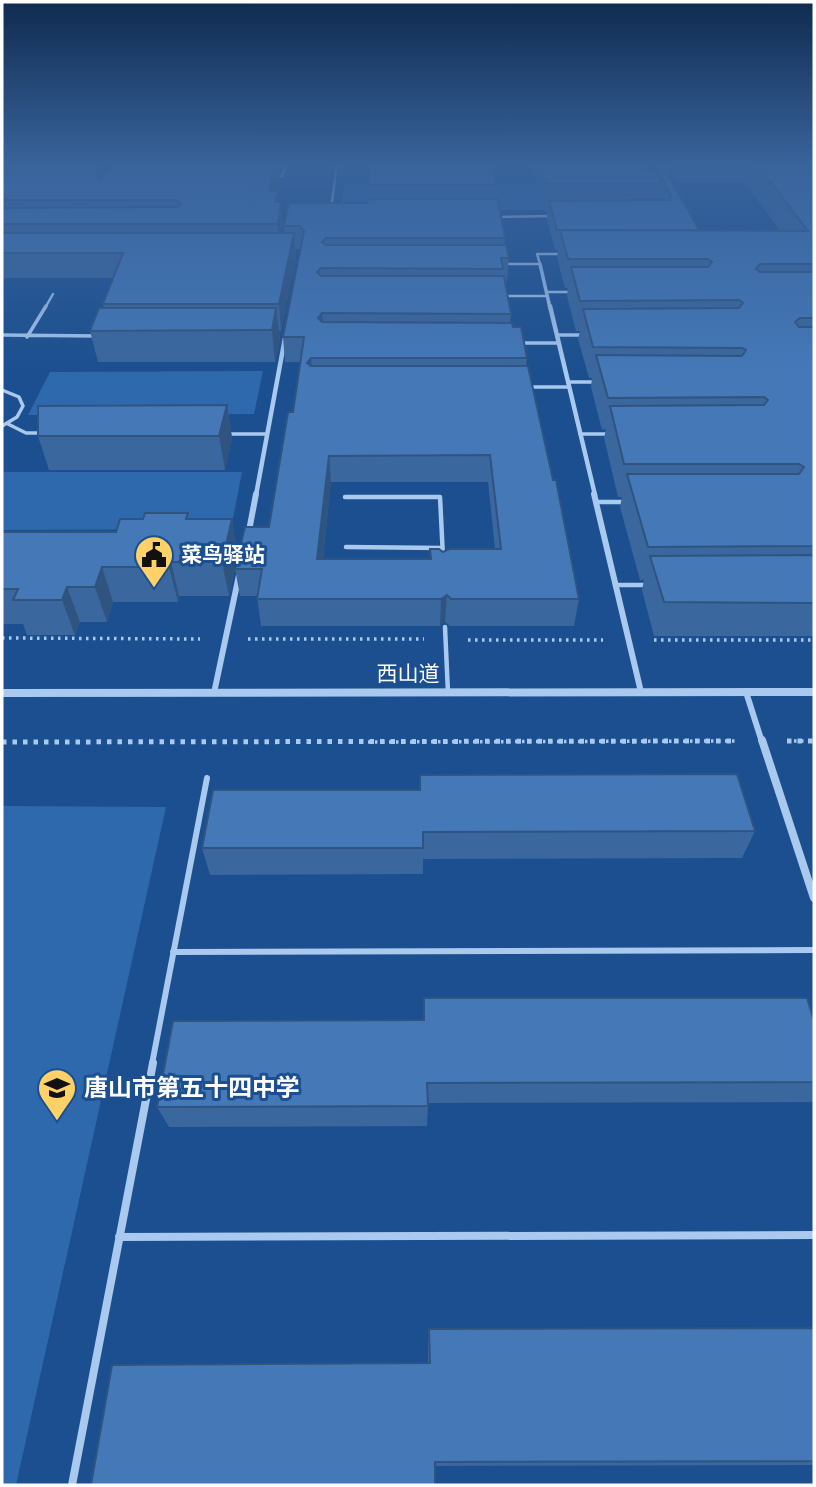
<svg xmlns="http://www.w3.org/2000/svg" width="816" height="1487" font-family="'Sofia Sans Condensed','Noto Sans SC',sans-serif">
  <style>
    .green { fill: #2e69ad }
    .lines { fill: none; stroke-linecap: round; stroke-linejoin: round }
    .path-far1 { stroke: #a9c9ee; stroke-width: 3.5; stroke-dasharray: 2.5 4.5; stroke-linecap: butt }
    .path { stroke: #a9c9ee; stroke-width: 5; stroke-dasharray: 4.5 6; stroke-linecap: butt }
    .service-far4 { stroke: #a9c9ee; stroke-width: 2.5 }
    .service-far3 { stroke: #a9c9ee; stroke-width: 3.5 }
    .service-far2 { stroke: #a9c9ee; stroke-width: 4.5 }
    .service-far1 { stroke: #a9c9ee; stroke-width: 6 }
    .service { stroke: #a9c9ee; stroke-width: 8 }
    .minor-far3 { stroke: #a9c9ee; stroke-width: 3.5 }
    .minor-far2 { stroke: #a9c9ee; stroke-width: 4.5 }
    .minor-far1 { stroke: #a9c9ee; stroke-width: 6 }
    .minor { stroke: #a9c9ee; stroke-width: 8 }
    .tertiary { fill: #a9c9ee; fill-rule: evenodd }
    .wall { fill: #3a679d; fill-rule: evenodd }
    .shaded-wall { fill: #305480 }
    .building { fill: #4478b7; stroke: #305480; stroke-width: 2; fill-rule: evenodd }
    .labels { text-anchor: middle; stroke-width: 6; stroke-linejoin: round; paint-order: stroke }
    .poi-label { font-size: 21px; font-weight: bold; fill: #fff; stroke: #1b4f8f; text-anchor: start }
    .street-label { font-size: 21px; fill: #fff; stroke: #1b4f8f }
    .near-poi-label { font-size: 24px; font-weight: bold; fill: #fff; stroke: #1b4f8f; text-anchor: start }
  </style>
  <rect width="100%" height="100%" fill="#1b4f8f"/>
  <path class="green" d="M344,184H640L652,210H341Z
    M263,371L254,414L28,415L50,372Z
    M2,472H242L231,529L2,530Z
    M2,806L166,807L16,1485H2Z"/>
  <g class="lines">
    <path class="path-far1" d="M2,638L200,639
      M248,639H424
      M468,640H603
      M654,640H814
      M787,741H814
      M368,742L736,741"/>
    <path class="path" d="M787,741H814
      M2,742L736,741"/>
    <path class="service-far4" d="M271,176H282L286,164
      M331,209L337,164
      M496,217L552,216
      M502,264H540L537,254H562
      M547,292H572
      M502,296H548
      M45,308L53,294"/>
    <path class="service-far3" d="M2,335L97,336
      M557,335H586
      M27,337L46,306
      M520,343H559
      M568,382H596
      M527,387H569
      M2,390L19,397L23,406L17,417L2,426
      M8,424L26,433H44
      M225,434H267
      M580,434H612"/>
    <path class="service-far2" d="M345,497H440L443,557
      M597,502H626
      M346,547L442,548
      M616,585H648
      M445,627L448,693"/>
    <path class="service-far1" d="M173,952L814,950
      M152,1064L207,778"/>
    <path class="service" d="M119,1237L814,1235
      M72,1485L153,1063"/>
    <path class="minor-far3" d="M540,264L550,308"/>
    <path class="minor-far2" d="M550,306L595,495
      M256,495L285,338"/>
    <path class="minor-far1" d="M594,494L641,692
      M248,536L256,494
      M746,692L762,742
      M214,693L239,575"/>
    <path class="minor" d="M762,740L814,898"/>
    <path class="tertiary" d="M814,688V696L2,697V689Z"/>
  </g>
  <path class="wall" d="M2,164H110L108,169L111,164H281L279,172H278L279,180L276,191H278L283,225L282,233H284V226L367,203L368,199V185H497L496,199L505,238L504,245L509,258L507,281H505L511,314L510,323L527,358L526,366L579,599L574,626H450L445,622L440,626H261L257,596H240L235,569L269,527L293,412L301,362H285L283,337L300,249H295L296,257L281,331H279L280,339L275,362H98L90,331L104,308L103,304L114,278H2ZM331,482H488L495,549L443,552L430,559H323Z
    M531,164H662L699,231H780L746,183H678L667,164H814V636H654L642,590L644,580H640L620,507L622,497H618L604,438L606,429L602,430L591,387L592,378H589L578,339L580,331H576L567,296L568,288H565L557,258L558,250H555L547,220V212H544Z
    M227,405L232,438L225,470H49L38,436Z
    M189,519L238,554L229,596H179L178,602H113L107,622H80L75,635H27L23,624H2V532H116Z
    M213,790L755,831L742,858L423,859V874L210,875L202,848Z
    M424,998L814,1021V1101L813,1102L428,1103L427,1126L169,1127L157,1107L423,1020Z
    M814,1328V1465L435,1466L428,1363V1340L429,1329Z"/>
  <path class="shaded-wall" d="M102,164H110L107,168L110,179L101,198L96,175Z
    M275,164H277L279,180L272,214L269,191Z
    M653,166L649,184H643L646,167Z
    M278,191L280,209L281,202L283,225L280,249L275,202Z
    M294,233L296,257L281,331L279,304Z
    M276,308L280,339L275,362L272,330Z
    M322,313L324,338L318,318Z
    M311,358L313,383L307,363Z
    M227,405L232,438L225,470L219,436Z
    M329,456L331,482L320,586L317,559Z
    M232,519L238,554L229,596L222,562Z
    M171,562L179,596L178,602L169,567Z
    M102,567L113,602L107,622L95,587Z
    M67,587L80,622L75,635L62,600Z
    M447,595L445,622L440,626L441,599Z"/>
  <path class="building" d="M2,164H102L96,175L100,180L111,164H275L269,191H278L275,202H281L278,224H2V208L177,207L181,204L177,200H2Z
    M370,164H493L497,185H368Z
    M541,164H651L653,166L646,167L645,171L657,173L663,184H547Z
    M654,164H662L699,230H557L549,201L670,200L671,195Z
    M757,164H814V264H760L756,269L760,272H814V318H800L795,322L799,327H814V546L648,547L627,474H799L804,467L799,464H624L610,406L764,405L768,400L764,397L608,398L596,355L742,356L746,350L742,348L593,347L583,309L739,308L743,303L739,300L580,301L571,267H708L712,262L708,259H568L560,230L808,231Z
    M368,199H498L505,238H326L322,242L326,245H506L509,258H501L503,269L321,268L317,272L321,276H504L511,314L322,313L318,318L322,322L512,323L513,327H521L527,358H311L307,363L311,366H528L553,480H556L579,599H451L447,595L441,599H257L262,569H235L245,527H269L288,412H293L304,337H283L304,231L300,226H284L289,203H367ZM490,455L501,549H449L443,552L439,549H430L431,559H317L329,456Z
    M2,233H294L279,304H103L123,253H2Z
    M99,308H276L272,330L90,331Z
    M227,405L219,436H38V406Z
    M145,513H188L186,519H232L222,562H171L169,567H102L95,587H67L62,600H13L18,589H2V532H116L120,519H143Z
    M814,555V603L664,602L650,556Z
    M737,774L755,831L423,832V848H202L213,790H420V775Z
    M424,998H807L814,1021V1082L427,1083L428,1106L157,1107L173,1021L424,1020Z
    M814,1328V1461L435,1462V1485H91L112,1365L430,1363L429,1329Z"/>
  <linearGradient id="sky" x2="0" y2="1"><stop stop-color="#0f2b4f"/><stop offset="0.44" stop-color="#39639b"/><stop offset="1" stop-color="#39639b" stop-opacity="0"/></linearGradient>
  <rect width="816" height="372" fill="url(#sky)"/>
  <defs>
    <symbol id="civic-pin" viewBox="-11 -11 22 30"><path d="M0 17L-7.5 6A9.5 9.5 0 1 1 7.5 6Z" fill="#ffd166" stroke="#1b4f8f"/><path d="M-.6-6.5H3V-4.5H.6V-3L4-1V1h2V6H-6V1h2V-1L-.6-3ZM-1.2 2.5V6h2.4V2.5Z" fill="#111"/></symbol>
    <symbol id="school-pin" viewBox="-11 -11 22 30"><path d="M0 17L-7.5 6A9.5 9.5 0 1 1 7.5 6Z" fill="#ffd166" stroke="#1b4f8f"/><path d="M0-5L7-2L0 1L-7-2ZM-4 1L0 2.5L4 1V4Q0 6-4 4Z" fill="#111"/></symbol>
  </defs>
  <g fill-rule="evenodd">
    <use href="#civic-pin" x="132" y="533" width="44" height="60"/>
    <use href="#school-pin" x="35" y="1066" width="44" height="60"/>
  </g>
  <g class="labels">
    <g class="poi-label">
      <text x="181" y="562">菜鸟驿站</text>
    </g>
    <g class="street-label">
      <text x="408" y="681">西山道</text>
    </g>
    <g class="near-poi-label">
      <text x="84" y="1096">唐山市第五十四中学</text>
    </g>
  </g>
  <rect width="816" height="1487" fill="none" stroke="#ffffff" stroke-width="7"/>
</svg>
